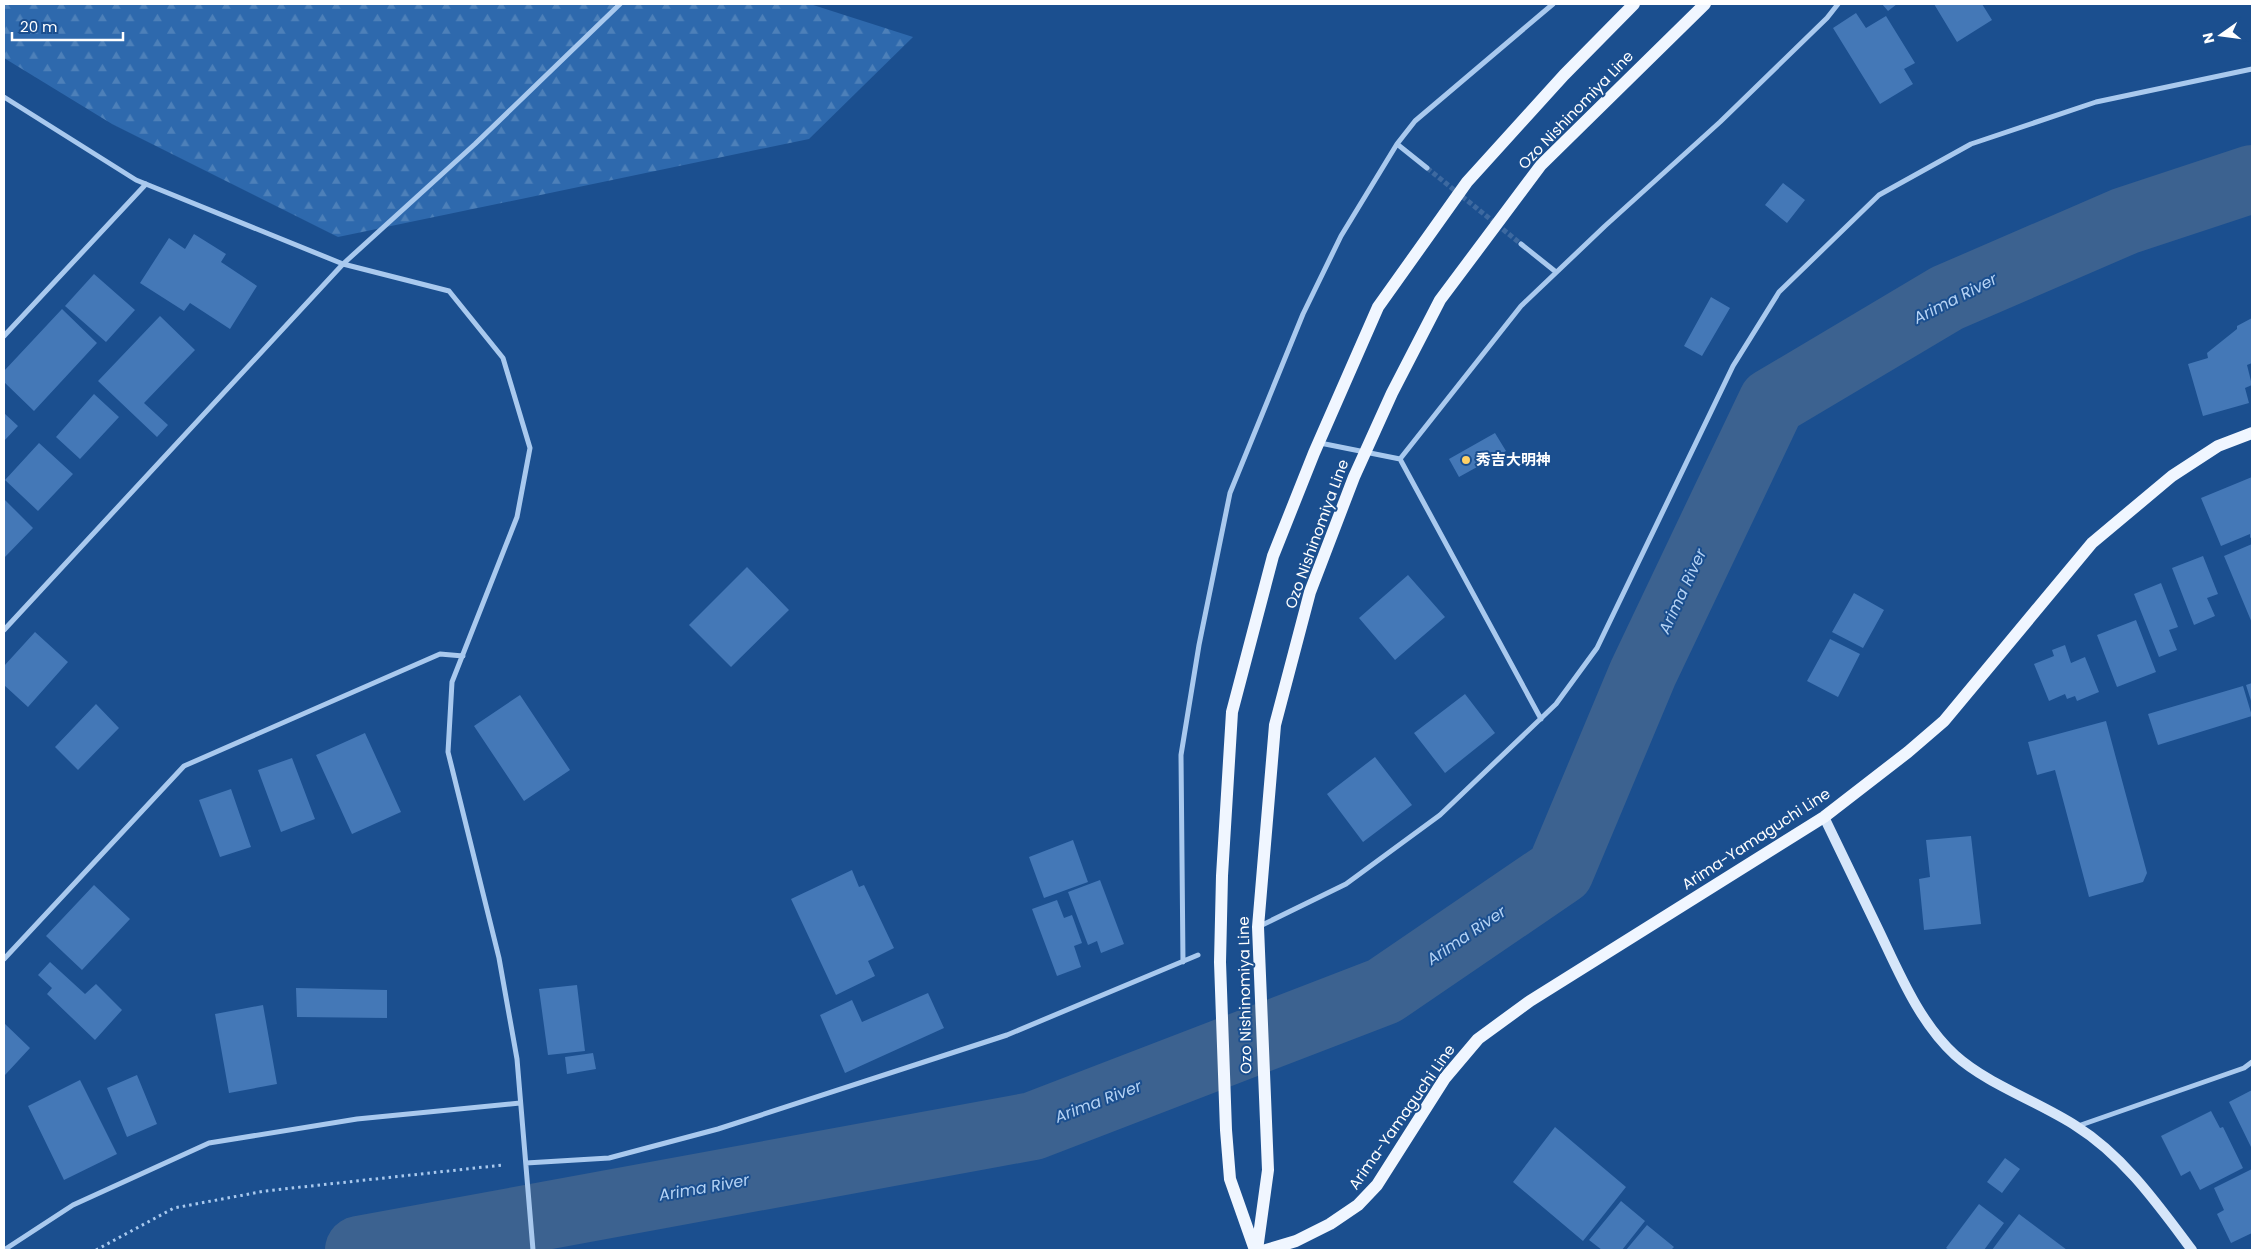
<svg xmlns="http://www.w3.org/2000/svg" width="2256" height="1254" font-family="Poppins,'Noto Sans JP',sans-serif">
  <style>
    .forest { fill: url(#forest-firs) }
    .lines { fill: none; stroke-linecap: round; stroke-linejoin: round }
    .river { stroke: #3c6290; stroke-width: 68 }
    .building { fill: #4478b7 }
    .street-tunnel { stroke: #3d69a0; stroke-width: 5; stroke-dasharray: 5 2.5; stroke-linecap: butt }
    .path { stroke: #a9c9ee; stroke-width: 3; stroke-dasharray: 2.5 4; stroke-linecap: butt }
    .street { stroke: #a9c9ee; stroke-width: 5 }
    .secondary { stroke: #d6e6fa; stroke-width: 10 }
    .primary { stroke: #f0f6ff; stroke-width: 12 }
    .poi-dot { fill: #ffd166; stroke: #1b4f8f; stroke-width: 2 }
    .labels { text-anchor: middle; stroke-width: 4; stroke-linejoin: round; paint-order: stroke }
    .street-label { font-size: 15px; fill: #fff; stroke: #1b4f8f }
    .poi-label { font-size: 15px; font-weight: bold; fill: #fff; stroke: #1b4f8f; text-anchor: start }
    .water-label { font-size: 16px; font-style: italic; fill: #b5d3f5; stroke: #1b4f8f }
  </style>
  <defs>
    <pattern id="forest-firs" width="22" height="20" patternUnits="userSpaceOnUse" patternTransform="scale(1.25)"><rect width="22" height="20" fill="#2e69ad"/><path d="M5 1l3.5 6h-7zM16 11l3.5 6h-7z" fill="#4d80b9"/></pattern>
  </defs>
  <rect width="100%" height="100%" fill="#1b4f8f"/>
  <path class="forest" d="M4,4H810L913,37L809,139L338,237L112,124L4,58Z"/>
  <g class="lines">
    <path class="river" d="M359,1250L1033,1126L1384,991L1560,871L1643,673L1772,402L1947,298L2125,221L2252,179"/>
  </g>
  <path class="building" d="M1882,4H1897L1888,11Z
    M1934,4H1982L1992,20L1957,42Z
    M1856,13L1866,28L1886,16L1915,63L1904,69L1913,84L1880,104L1833,28Z
    M1783,183L1805,200L1787,223L1765,205Z
    M194,234L226,254L221,262L257,286L230,329L190,303L184,311L140,283L169,238L185,249Z
    M94,274L135,310L106,342L65,306Z
    M1711,297L1730,308L1702,356L1684,346Z
    M62,309L97,343L34,411L4,382V371Z
    M160,316L195,350L144,403L168,425L157,437L98,381Z
    M2252,318V363L2247,365L2252,385L2245,388L2249,403L2203,416L2188,364L2208,358L2207,353L2237,329V326Z
    M94,394L119,417L80,459L56,437Z
    M4,413L18,426L4,441Z
    M1495,433L1506,451L1459,477L1449,459Z
    M39,443L73,474L38,511L5,480Z
    M2252,477V537L2250,538V534L2221,546L2201,498Z
    M4,499L33,528L4,558Z
    M2252,544V623L2224,556Z
    M2203,556L2218,594L2207,598L2215,616L2194,625L2172,568Z
    M747,567L789,610L731,667L689,625Z
    M1408,575L1445,617L1395,660L1359,618Z
    M2161,583L2178,627L2169,630L2177,650L2159,657L2134,594Z
    M1854,593L1884,610L1863,648L1832,632Z
    M2136,620L2156,672L2117,687L2097,635Z
    M35,632L68,662L28,707L4,685V666Z
    M1830,639L1860,654L1838,697L1807,681Z
    M2065,645L2071,663L2085,657L2099,692L2077,701L2075,696L2067,699L2065,694L2049,701L2034,664L2054,656L2052,650Z
    M2252,683V704L2246,685Z
    M2243,686L2252,716L2158,745L2148,714Z
    M1465,694L1495,733L1445,773L1414,733Z
    M520,695L570,770L524,801L474,726Z
    M96,704L119,728L78,770L55,747Z
    M2106,721L2147,873L2143,882L2089,897L2055,770L2037,775L2028,742Z
    M365,733L401,812L352,834L316,755Z
    M1375,757L1412,805L1363,842L1327,794Z
    M292,758L315,819L281,832L258,770Z
    M231,789L251,847L220,857L199,800Z
    M1971,836L1981,924L1924,930L1919,879L1930,877L1926,840Z
    M1073,840L1088,882L1044,898L1029,857Z
    M852,870L859,887L864,885L894,948L868,961L875,976L836,995L791,899Z
    M1100,880L1124,944L1101,953L1097,941L1088,945L1068,892Z
    M94,885L130,919L82,970L46,936Z
    M1057,900L1064,918L1072,915L1082,943L1074,946L1081,967L1057,976L1032,909Z
    M50,962L85,994L96,984L122,1010L95,1040L47,994L52,988L38,975Z
    M577,985L585,1051L548,1055L539,989Z
    M296,988L387,990V1018L297,1017Z
    M928,993L944,1028L845,1073L820,1015L852,1000L862,1022Z
    M263,1005L277,1084L229,1093L215,1014Z
    M4,1023L30,1048L5,1075L4,1073Z
    M593,1053L596,1069L567,1074L565,1057Z
    M137,1075L157,1124L127,1137L107,1088Z
    M80,1080L117,1154L64,1180L28,1106Z
    M2252,1090V1146L2251,1147L2229,1102Z
    M2211,1111L2220,1128L2223,1127L2243,1168L2200,1190L2190,1171L2181,1176L2161,1136Z
    M1555,1127L1626,1187L1583,1241L1513,1182Z
    M2005,1158L2020,1169L2002,1193L1987,1182Z
    M2252,1169V1233L2231,1243L2217,1214L2224,1210L2214,1188Z
    M1621,1201L1645,1221L1622,1250H1602L1589,1240Z
    M1979,1204L2004,1223L1984,1250H1949L1946,1248Z
    M2019,1214L2067,1250H1992Z
    M1647,1225L1674,1247L1671,1250H1626Z"/>
  <g class="lines">
    <path class="street-tunnel" d="M1427,168L1521,244"/>
    <path class="path" d="M96,1250L174,1208L265,1191L503,1165"/>
    <path class="street" d="M4,97L136,180L343,264L449,291L503,358L530,448L517,517L452,682L448,752L499,958L517,1059L533,1250
      M1397,144L1427,168
      M1521,244L1556,272
      M4,336L146,184
      M1320,443L1400,459L1541,719
      M1400,459L1521,306L1605,226L1720,122L1827,18L1838,4
      M4,630L343,264L475,144L620,4
      M1258,927L1346,884L1440,815L1556,704L1597,648L1733,366L1779,292L1879,195L1971,144L2096,102L2252,69
      M4,959L184,766L440,654L463,656
      M1183,962L1181,755L1199,645L1230,493L1303,314L1341,236L1397,144L1415,121L1553,4
      M2078,1126L2244,1068L2252,1062
      M526,1163L609,1158L718,1129L1007,1035L1198,955
      M4,1250L73,1205L209,1143L357,1119L520,1103"/>
    <path class="secondary" d="M1824,817C1843,856 1861,894 1880,933C1900,975 1920,1023 1955,1055C1987,1084 2039,1102 2076,1126C2124,1156 2159,1206 2192,1250"/>
    <path class="primary" d="M1255,1250L1230,1179L1226,1130L1220,962L1222,876L1232,712L1273,556L1314,453L1378,307L1467,182L1564,75L1634,4
      M1257,1250L1268,1170L1258,927L1275,725L1310,592L1354,477L1392,393L1440,300L1541,165L1705,4
      M1266,1250L1296,1241L1330,1224L1358,1205L1377,1185L1445,1078L1478,1039L1530,1001L1824,817L1908,752L1944,721L2092,543L2172,476L2218,446L2252,433"/>
  </g>
  <circle class="poi-dot" cx="1466" cy="460" r="5"/>
  <g class="labels">
    <g class="street-label">
      <text transform="translate(1576 110) rotate(-46)" y="5">Ozo Nishinomiya Line</text>
      <text transform="translate(1317 534) rotate(-70)" y="5">Ozo Nishinomiya Line</text>
      <text transform="translate(1756 839) rotate(-33)" y="5">Arima-Yamaguchi Line</text>
      <text transform="translate(1245 995) rotate(-91)" y="5">Ozo Nishinomiya Line</text>
      <text transform="translate(1402 1117) rotate(-55)" y="5">Arima-Yamaguchi Line</text>
    </g>
    <g class="poi-label">
      <text x="1476" y="465">秀吉大明神</text>
    </g>
    <g class="water-label">
      <text transform="translate(1955 298) rotate(-27)" y="6">Arima River</text>
      <text transform="translate(1682 591) rotate(-65)" y="6">Arima River</text>
      <text transform="translate(1466 935) rotate(-34)" y="6">Arima River</text>
      <text transform="translate(1098 1101) rotate(-21)" y="6">Arima River</text>
      <text transform="translate(704 1187) rotate(-10)" y="6">Arima River</text>
    </g>
  </g>
  <rect width="2256" height="1254" fill="none" stroke="#ffffff" stroke-width="10"/>
  <g transform="translate(2221 35) rotate(256)" stroke="#1b4f8f" stroke-width="4" paint-order="stroke">
  <path d="M0-4L9 19L0 12L-9 19Z" fill="#ffffff"/>
  <text y="-8" font-size="14" font-weight="bold" text-anchor="middle" fill="#ffffff">N</text>
  </g>
  <path d="M12 32v8h111v-8" fill="none" stroke="#ffffff" stroke-width="2.5"/>
  <text x="20" y="32" font-size="15" fill="#ffffff" stroke="#1b4f8f" stroke-width="4" paint-order="stroke">20 m</text>
</svg>
